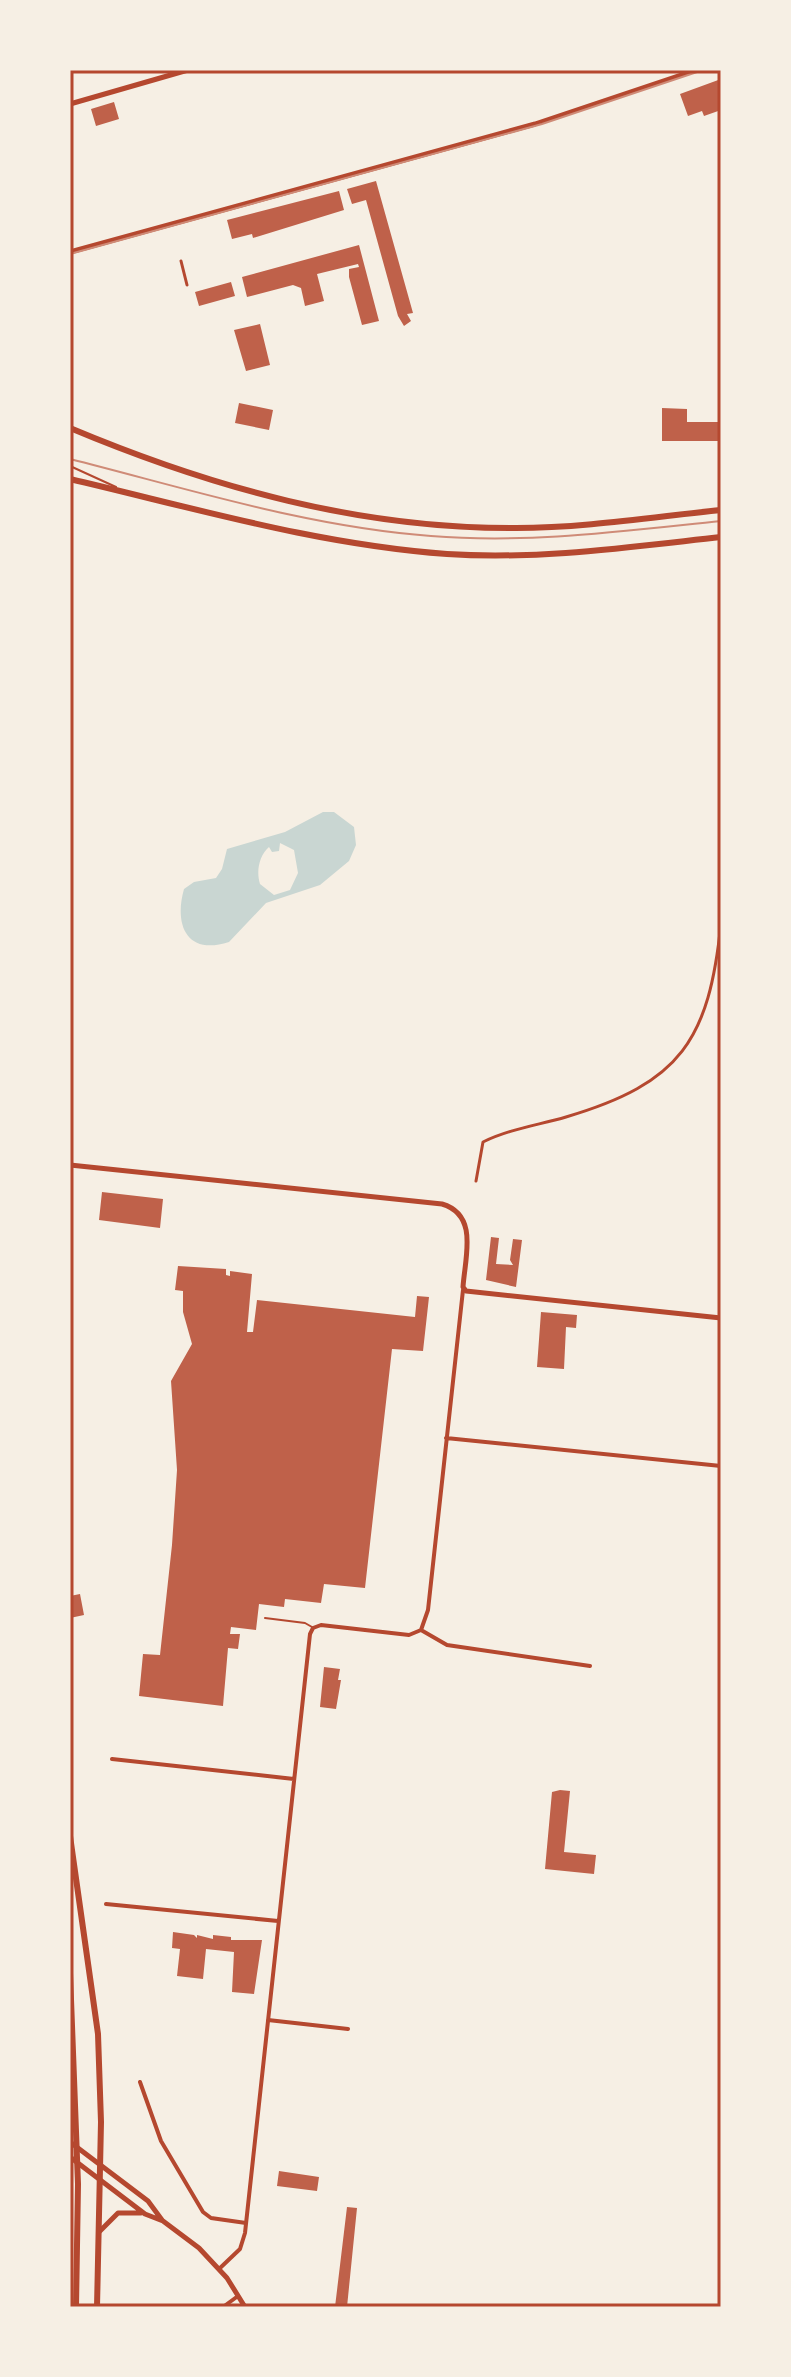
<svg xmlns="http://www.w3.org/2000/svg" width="791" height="2377" font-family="'IBM Plex Sans',sans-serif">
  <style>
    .water { fill: #c9d6d2; fill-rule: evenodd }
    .building { fill: #bf614a }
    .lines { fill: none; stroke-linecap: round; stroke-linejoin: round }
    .service { stroke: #b5482f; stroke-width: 2 }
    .pedestrian { stroke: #b5482f; stroke-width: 3 }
    .minor { stroke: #b5482f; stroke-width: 4 }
    .tertiary { stroke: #b5482f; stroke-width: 5 }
    .secondary { stroke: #b5482f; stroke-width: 6 }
    .primary { stroke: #b5482f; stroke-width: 6 }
    .tram { stroke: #cf8b77; stroke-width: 2 }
    .neatline { fill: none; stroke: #b5482f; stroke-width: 3 }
  </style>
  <rect width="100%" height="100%" fill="#f6efe4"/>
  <path class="water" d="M323,812H334L354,827L356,845L349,861L320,885L266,903L229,942C186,956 174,924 184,889L194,882L216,878L222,869L227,849L285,832ZM280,843L294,850L298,873L290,890L274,895L260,884C256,871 259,856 269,847L272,852L279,851Z"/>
  <path class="building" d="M721,79V110L704,116L702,111L688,116L680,94Z
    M114,102L119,119L96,126L91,109Z
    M376,181L413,313L407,314L411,321L404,326L398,316L366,200L352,204L347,189Z
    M339,191L344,210L253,238L252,234L232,239L227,220Z
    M359,245L379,321L362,325L349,277V269L359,267L358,264L317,274L324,301L305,306L301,288L293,285L247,297L242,277Z
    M231,282L235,296L199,306L195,292Z
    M260,324L270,365L246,371L234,330Z
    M239,403L273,410L269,430L235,423Z
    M662,408L687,409V422H721V441H662Z
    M102,1192L163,1199L160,1228L99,1220Z
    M491,1237L499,1238L496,1264L513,1265L510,1260L513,1239L522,1240L516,1287L486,1280Z
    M178,1266L226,1269V1275L230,1276V1271L252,1274L247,1332H253L257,1300L415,1317L417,1296L429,1297L423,1351L392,1349L365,1588L324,1584L321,1603L285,1599L284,1607L259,1604L256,1630L231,1627L230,1634H240L238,1649L228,1648L223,1706L139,1696L143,1654L160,1655L172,1545L177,1470L171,1381L192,1344L183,1312V1291L175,1290Z
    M541,1312L577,1315L576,1328L566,1327L564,1369L537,1367Z
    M80,1594L84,1615L70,1618V1596Z
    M324,1667L340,1669L338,1680H341L336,1709L320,1707Z
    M560,1790L570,1791L564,1852L596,1855L594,1874L545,1869L552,1792Z
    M173,1932L194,1935L197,1938V1935L213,1939V1935L231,1937V1940H262L254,1994L232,1992L234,1952L206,1949L203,1979L177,1976L180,1949L172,1948Z
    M279,2171L319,2177L317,2191L277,2186Z
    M347,2207L357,2208L347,2307H335Z"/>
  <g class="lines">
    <path class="service" d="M70,466L116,487
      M265,1618L305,1623L312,1627"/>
    <path class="pedestrian" d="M181,261L187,285
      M476,1181L483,1142C509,1129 539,1125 566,1117C681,1083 709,1040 721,923"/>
    <path class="minor" d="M446,1438L721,1466
      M421,1630L428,1610L463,1290
      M421,1630L447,1645L590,1666
      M112,1759L294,1779
      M106,1904L278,1921
      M268,2020L348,2029
      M140,2082L161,2141L203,2212L211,2218L246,2223
      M219,2269L240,2249L245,2233L310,1634L313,1628L321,1625L409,1635L421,1630
      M223,2307L238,2296"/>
    <path class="tertiary" d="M70,104L188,70
      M70,252L535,124L696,70
      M70,1165L442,1204C479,1215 465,1257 463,1287L466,1291L721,1318
      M70,2142L148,2201L162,2220
      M70,2157L145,2214L163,2221L199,2248L227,2278L245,2307
      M100,2231L118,2213H141"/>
    <path class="secondary" d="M70,428C213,488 360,529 516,528C584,528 653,517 721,510
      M70,479C194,508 319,545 447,554C539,560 630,547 721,537"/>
    <path class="primary" d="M70,1836L98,2034L101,2122L97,2307
      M70,1973L78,2184L76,2307"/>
    <path class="tram" d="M70,254L542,124L703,70
      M70,459C189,489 308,527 431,536C529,544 624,531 721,521"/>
  </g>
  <rect width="791" height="2377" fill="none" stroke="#f6efe4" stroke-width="144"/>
  <rect x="72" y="72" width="647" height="2233" class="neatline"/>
</svg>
